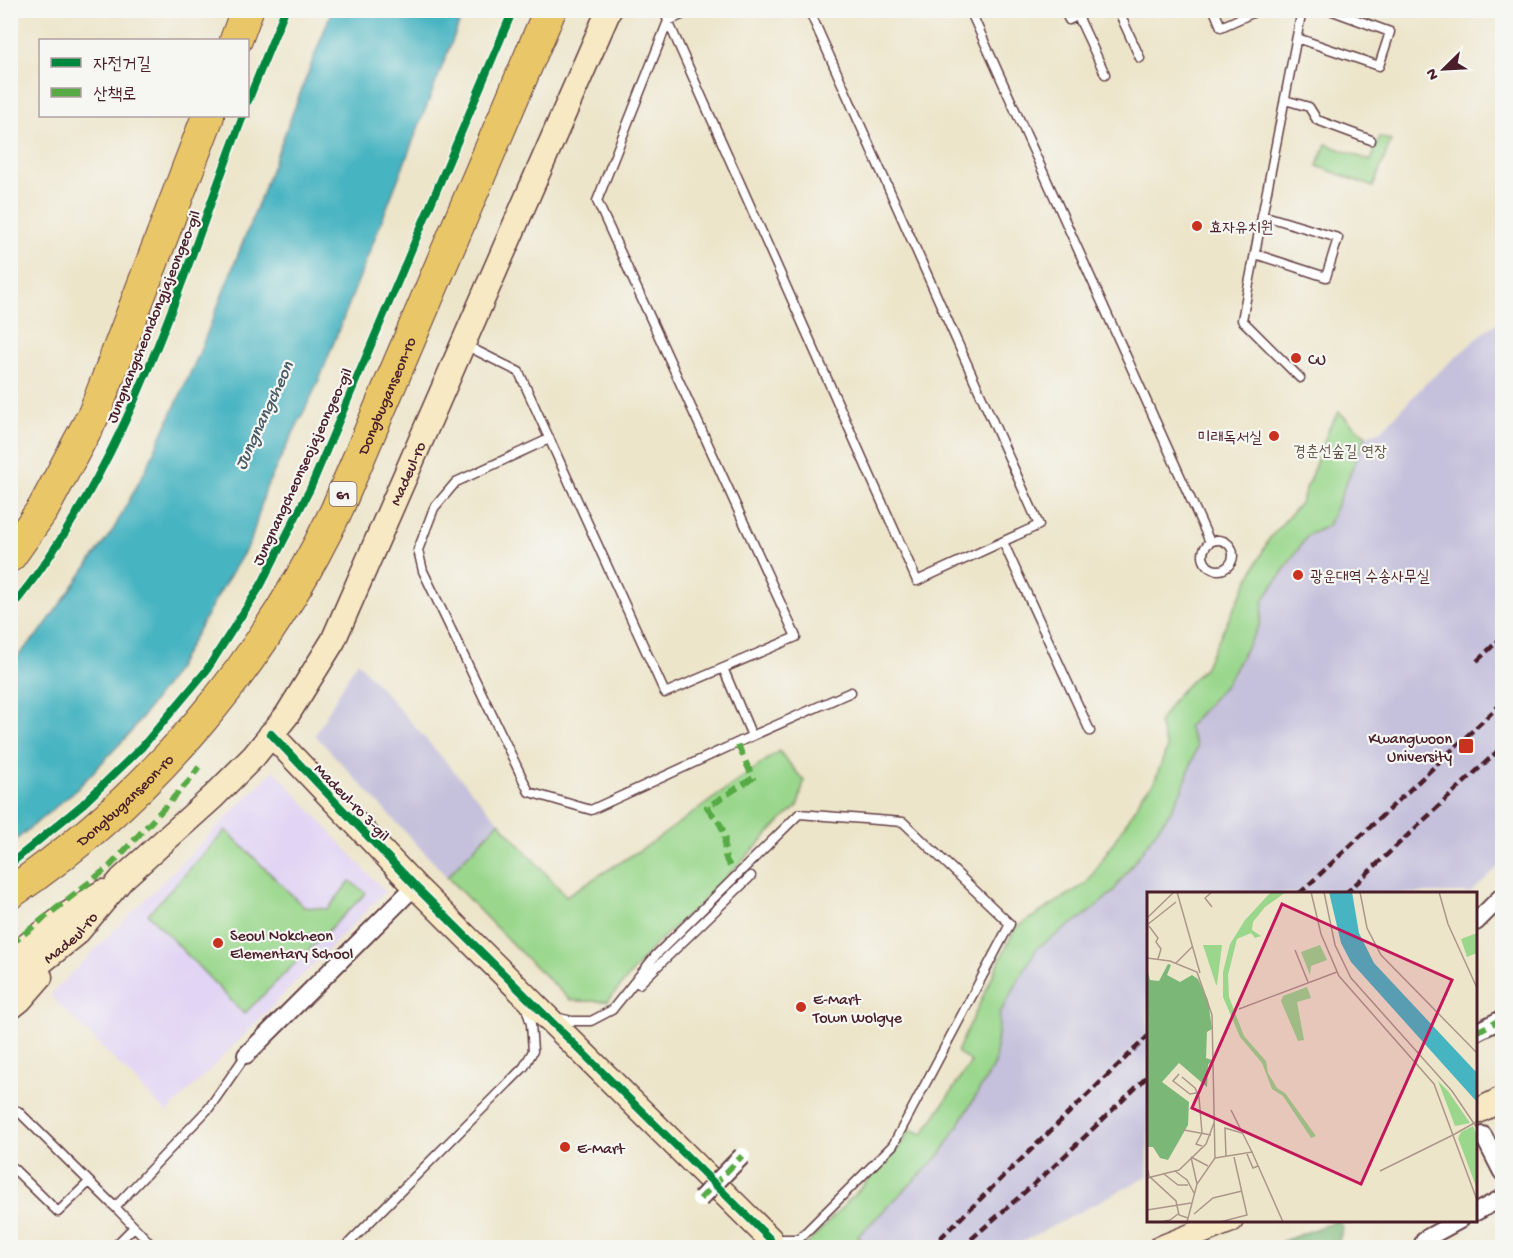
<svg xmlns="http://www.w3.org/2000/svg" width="1513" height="1258" font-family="'Gochi Hand','Poor Story',sans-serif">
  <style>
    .built { fill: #e1d4f4 }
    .industrial { fill: #c5c0db }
    .green { fill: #9ad78c; stroke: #727b5c; stroke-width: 1.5 }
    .forest { fill: #7bb878; stroke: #626c52; stroke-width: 1.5 }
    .water { fill: #46b4c1; stroke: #486a76; stroke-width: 1.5 }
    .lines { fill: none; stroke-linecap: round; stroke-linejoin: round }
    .lane-casing { stroke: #623d43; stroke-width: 11 }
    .street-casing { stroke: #623d43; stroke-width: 20 }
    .secondary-casing { stroke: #623d43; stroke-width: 27 }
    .highway-casing { stroke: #623d43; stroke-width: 34 }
    .lane { stroke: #fff; stroke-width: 8 }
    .street { stroke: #fff; stroke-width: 16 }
    .secondary { stroke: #f6e9c3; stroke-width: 24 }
    .highway { stroke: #e9c769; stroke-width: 32 }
    .rail { stroke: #4a1f2b; stroke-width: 4.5; stroke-dasharray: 9 4.5; stroke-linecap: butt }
    .street-bridge-casing { stroke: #623d43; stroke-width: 20; stroke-linecap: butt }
    .street-bridge { stroke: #fff; stroke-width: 16 }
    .quiet { stroke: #57aa44; stroke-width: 6; stroke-dasharray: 12 6; stroke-linecap: butt }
    .cycleway-casing { stroke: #f6f6f2; stroke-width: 11 }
    .cycleway { stroke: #00873e; stroke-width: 8 }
    .poi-dot { fill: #c8321e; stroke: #f6f6f2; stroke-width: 2 }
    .labels { text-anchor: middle; stroke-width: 4.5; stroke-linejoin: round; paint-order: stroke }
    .shield { fill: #f6f6f2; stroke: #7e6067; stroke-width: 1.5 }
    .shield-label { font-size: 15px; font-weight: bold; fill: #4a1f2b }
    .poi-label { font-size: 16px; fill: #4a1f2b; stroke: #f6f6f2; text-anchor: start }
    .street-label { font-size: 16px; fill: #4a1f2b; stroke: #f6f6f2 }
    .park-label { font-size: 16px; fill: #625648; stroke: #f6f6f2 }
    .water-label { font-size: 18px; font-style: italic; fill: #485b67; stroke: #f6f6f2 }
    .inset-road { fill: none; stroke: #ac968a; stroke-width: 1.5 }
    .view { fill: #c2185b; fill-opacity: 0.15; stroke: #c2185b; stroke-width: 3 }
    .inset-edge { fill: none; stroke: #4a1f2b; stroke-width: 3 }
  </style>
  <rect width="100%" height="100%" fill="#f6f6f2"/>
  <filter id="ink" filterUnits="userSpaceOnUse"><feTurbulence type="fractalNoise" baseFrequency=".0167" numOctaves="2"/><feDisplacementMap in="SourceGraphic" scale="12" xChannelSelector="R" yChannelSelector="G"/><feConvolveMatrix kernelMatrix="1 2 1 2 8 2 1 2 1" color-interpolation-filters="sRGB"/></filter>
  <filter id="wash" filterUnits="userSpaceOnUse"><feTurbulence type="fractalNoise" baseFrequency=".008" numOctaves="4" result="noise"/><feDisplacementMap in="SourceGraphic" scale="24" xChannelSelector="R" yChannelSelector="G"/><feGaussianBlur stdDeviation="1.35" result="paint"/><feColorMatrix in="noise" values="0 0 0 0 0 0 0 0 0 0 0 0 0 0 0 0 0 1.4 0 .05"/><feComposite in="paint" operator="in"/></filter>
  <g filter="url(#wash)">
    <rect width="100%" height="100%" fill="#ede5ca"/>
    <path class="built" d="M274,770L385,892L167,1113L50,995Z"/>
    <path class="industrial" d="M1502,320V846L1501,848L1502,864L1470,893L1148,894V1176L1013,1247H867L858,1236L941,1154L995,1064L1000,1013L1037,948L1087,914L1112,893L1170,812L1183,788L1188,727L1226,684L1260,625L1264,599L1308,535L1328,526L1366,436L1381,431L1424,385L1489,328Z
      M357,661L499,822L447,877L315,735Z"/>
    <path class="green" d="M1380,137L1391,141L1373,187L1317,166L1326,144L1371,161Z
      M1339,412L1366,436L1328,526L1308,535L1264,599L1260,624L1226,684L1188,727L1197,747L1183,788L1170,812L1112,893L1087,914L1037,948L1000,1013L995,1064L941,1154L858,1236L867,1247H804L898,1149L910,1129L923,1134L971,1062L957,1052L1015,928L1087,883L1137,806L1141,796L1154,783L1167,748L1159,723L1176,696L1204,668L1269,539L1301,502L1330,426Z
      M779,751L804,781L798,806L785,817L707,897L656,944L608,1001C595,1001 582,1002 570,1000L516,948L447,877L499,822L566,896L650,844Z
      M226,830L304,907L328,909L350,881L366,893L244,1014L148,914Z"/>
    <path class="forest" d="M1336,1221H1340L1343,1228L1337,1247H1268Z"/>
    <path class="water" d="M332,10L464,11L318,383L266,488L251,541L218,595L173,675L131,732L77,789L11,844V663L41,631L113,530L147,467L198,356L256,209Z"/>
  </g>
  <g filter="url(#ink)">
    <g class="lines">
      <defs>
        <path id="lane" d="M664,10L668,21L693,10
          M970,10L1210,542
          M1064,10L1069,20L1090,10
          M1118,10L1140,58
          M1214,10L1221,27L1259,10
          M1078,16L1105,74
          M668,21L917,581L1039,525L809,10
          M1297,38L1379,66L1390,32L1330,10
          M1285,100L1309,107L1317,120L1371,140
          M1255,254L1326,277L1338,238L1262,215
          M465,345L519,372L665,693L796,637L597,201L668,21
          M1300,378L1242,320L1302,10
          M549,439L456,482L434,508L418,550L423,571L529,792L591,810L752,736L723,668
          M1203 555a15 15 0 1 1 30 0a15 15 0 1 1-30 0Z
          M1003,542L1090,731
          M752,736L851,692
          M639,984L751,876
          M555,1017L572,1021H591L612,1010L656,955L799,814L903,822L1010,924L893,1145L799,1239H770L761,1248
          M10,1118L18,1111L115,1207
          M10,1165L58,1212L89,1182
          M113,1248L134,1227
          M155,1248L115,1207L209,1108L246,1055
          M344,1248L524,1067L533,1051L531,1024L526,1007"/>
        <path id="street" d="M1476,922L1502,896
          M1476,1032L1502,1019
          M246,1055L415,886
          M1483,1135L1502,1172
          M1476,1212L1502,1198
          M1421,1248L1425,1239L1460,1220"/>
        <g id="secondary">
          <path d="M271,734L415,886L770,1239"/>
          <path d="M10,959L62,918L103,892"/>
          <path id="s1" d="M10,987L75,935L122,879L213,797L254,756L287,715L333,641L609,10"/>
          <path d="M10,1008L20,1000L40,977"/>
          <path d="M1476,1112L1502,1099"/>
          <path d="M1161,1248L1231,1220"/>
        </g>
        <g id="highway">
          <path d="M236,40L247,10"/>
          <path d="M10,556L43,509L94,414L208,116"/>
          <path id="s2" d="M10,893C151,797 264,663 337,509L550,10"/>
        </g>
      </defs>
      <use href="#lane" class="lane-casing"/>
      <use href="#street" class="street-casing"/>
      <use href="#secondary" class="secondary-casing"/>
      <use href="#highway" class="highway-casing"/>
      <use href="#lane" class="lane"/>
      <use href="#street" class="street"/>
      <use href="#secondary" class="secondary"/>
      <use href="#highway" class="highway"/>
      <path class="rail" d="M1477,661L1502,637
        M1299,894L1502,703
        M1345,894L1502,747
        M930,1248L1148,1036
        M961,1248L1050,1170L1148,1076"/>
      <defs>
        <path id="street-bridge" d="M700,1199L742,1156"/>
      </defs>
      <use href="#street-bridge" class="street-bridge-casing"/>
      <use href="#street-bridge" class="street-bridge"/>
      <path class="quiet" d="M730,866C719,852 729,843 722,828C719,821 712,814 707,807L753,778L737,743
        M10,945L110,866L190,780L199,767
        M1476,1032L1502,1019
        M700,1199L742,1156"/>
      <defs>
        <path id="cycleway" d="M248,101L285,10
          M10,609C100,500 152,367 199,236C213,196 228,156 243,116
          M271,734L415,886L770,1239
          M10,864L83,804L142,747L206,671L261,585L310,489L513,10"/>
      </defs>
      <use href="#cycleway" class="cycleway-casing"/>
      <use href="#cycleway" class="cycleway"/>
    </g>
  </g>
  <g class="poi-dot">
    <circle cx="1197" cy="226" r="6"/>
    <circle cx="1296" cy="358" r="6"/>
    <circle cx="1274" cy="436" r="6"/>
    <circle cx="1298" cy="575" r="6"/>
    <rect x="1458" y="738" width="16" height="16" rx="3"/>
    <circle cx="218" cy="943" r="6"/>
    <circle cx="801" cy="1007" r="6"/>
    <circle cx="565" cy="1147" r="6"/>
  </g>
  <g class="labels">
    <rect class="shield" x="329.5" y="482" width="27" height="24" rx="4.5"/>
    <g class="shield-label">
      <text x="343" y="499">61</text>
    </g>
    <g class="poi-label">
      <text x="1209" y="232">효자유치원</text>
      <text x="1308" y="364">CU</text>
      <text x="1262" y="442" text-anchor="end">미래독서실</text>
      <text x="1310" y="581">광운대역 수송사무실</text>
      <text x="1452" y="743" text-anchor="end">Kwangwoon<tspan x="1452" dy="18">University</tspan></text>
      <text x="230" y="940">Seoul Nokcheon<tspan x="230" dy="18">Elementary School</tspan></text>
      <text x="813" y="1004">E-Mart<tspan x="813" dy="18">Town Wolgye</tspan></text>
      <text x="577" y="1153">E-Mart</text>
    </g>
    <g class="street-label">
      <text transform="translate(152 316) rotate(-68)" y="6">Jungnangcheondongjajeongeo-gil</text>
      <text dy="6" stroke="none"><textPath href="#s2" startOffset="634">Dongbuganseon-ro</textPath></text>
      <text transform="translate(301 466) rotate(-65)" y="6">Jungnangcheonseojajeongeo-gil</text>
      <text dy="6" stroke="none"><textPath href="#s1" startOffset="660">Madeul-ro</textPath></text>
      <text dy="6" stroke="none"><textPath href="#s2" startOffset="148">Dongbuganseon-ro</textPath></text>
      <text transform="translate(353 801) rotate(46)" y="6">Madeul-ro 3-gil</text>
      <text dy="6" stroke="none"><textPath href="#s1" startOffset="78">Madeul-ro</textPath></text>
    </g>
    <g class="park-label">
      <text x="1340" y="456">경춘선숲길 연장</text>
    </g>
    <g class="water-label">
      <text transform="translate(263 415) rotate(-65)" y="6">Jungnangcheon</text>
    </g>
  </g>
  <g transform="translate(1147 892)">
    <rect width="330" height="330" fill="#ede5ca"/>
    <path d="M124,0H139L118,15L106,30L105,38L114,44L108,46L104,41L90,47L81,83L82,105L97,144L119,169L121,181L130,196L138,201L169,244L164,246L136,204L125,197L115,171L93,145L76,105V80L83,52L98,28ZM330,41V61L320,65L314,47ZM56,53H75L70,93H69ZM173,53L180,68L164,74L163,83L154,60ZM160,95L164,106L150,110L157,148L151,149L134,109L136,104ZM291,189L301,199L323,231L308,234ZM326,234L330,243V297L311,246L314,240Z" fill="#9ad78c"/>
    <path d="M21,72L24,73L20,83L33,90L45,83L51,87L61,108L65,137L60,140L59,166L65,168L61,173L60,195L32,171L15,190L42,210L41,233L21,268L13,266L6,255H0V77L3,88L12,89Z" fill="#7bb878"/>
    <path d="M205,0L212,41L227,71L330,181V210L204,70L194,51L182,0Z" fill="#46b4c1"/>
    <path class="inset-road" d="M30,0L53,81M65,0L58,6L65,15M164,0L174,42L192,84L287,192L330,308M177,0L188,53L204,86L305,199L330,236M213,0L220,36L234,63L330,161M292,0L301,32L330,96M0,26L27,0M0,33L29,10M2,34L11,46L9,50L14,57L11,67M148,58L161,90M0,66L23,69L50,80L65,123L68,266L50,292L40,330M29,71L46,54M92,117L190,80M32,182L26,189L43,202L49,201M35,185L48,196L52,205L55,241L49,252L55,254M84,218L105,260M37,238L64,243M306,243L329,230M100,262L106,276L111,274M44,265L50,292M44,265L61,274M79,265L78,236L95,241M68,266L105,260L136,330M1,278L2,284L29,309L32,323L41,326M28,279L40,288L47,301M233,279L306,243M17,282L31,293H41M0,286L32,278L59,252L67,231M0,318L44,311M47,322L66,306L95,299M13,330L23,328L31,322M73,330L100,323L87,265"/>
    <path class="view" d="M135,12L305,88L214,292L45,216Z"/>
    <rect width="330" height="330" class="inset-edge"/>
  </g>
  <rect width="1513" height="1258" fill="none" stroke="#f6f6f2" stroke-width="36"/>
  <rect x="39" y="39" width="210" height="78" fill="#f6f6f2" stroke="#b1a0a2" stroke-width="1.5"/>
  <rect x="51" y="58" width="30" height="9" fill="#00873e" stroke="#b1a0a2" stroke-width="1.5"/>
  <text x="93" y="69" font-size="18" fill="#4a1f2b">자전거길</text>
  <rect x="51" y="88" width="30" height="9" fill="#57aa44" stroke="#b1a0a2" stroke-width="1.5"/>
  <text x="93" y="99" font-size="18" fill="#4a1f2b">산책로</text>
  <g transform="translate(1444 69) rotate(246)" stroke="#f6f6f2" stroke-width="4.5" paint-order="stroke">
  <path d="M0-4.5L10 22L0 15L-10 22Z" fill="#4a1f2b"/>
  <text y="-9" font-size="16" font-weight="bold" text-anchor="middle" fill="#4a1f2b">N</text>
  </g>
</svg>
